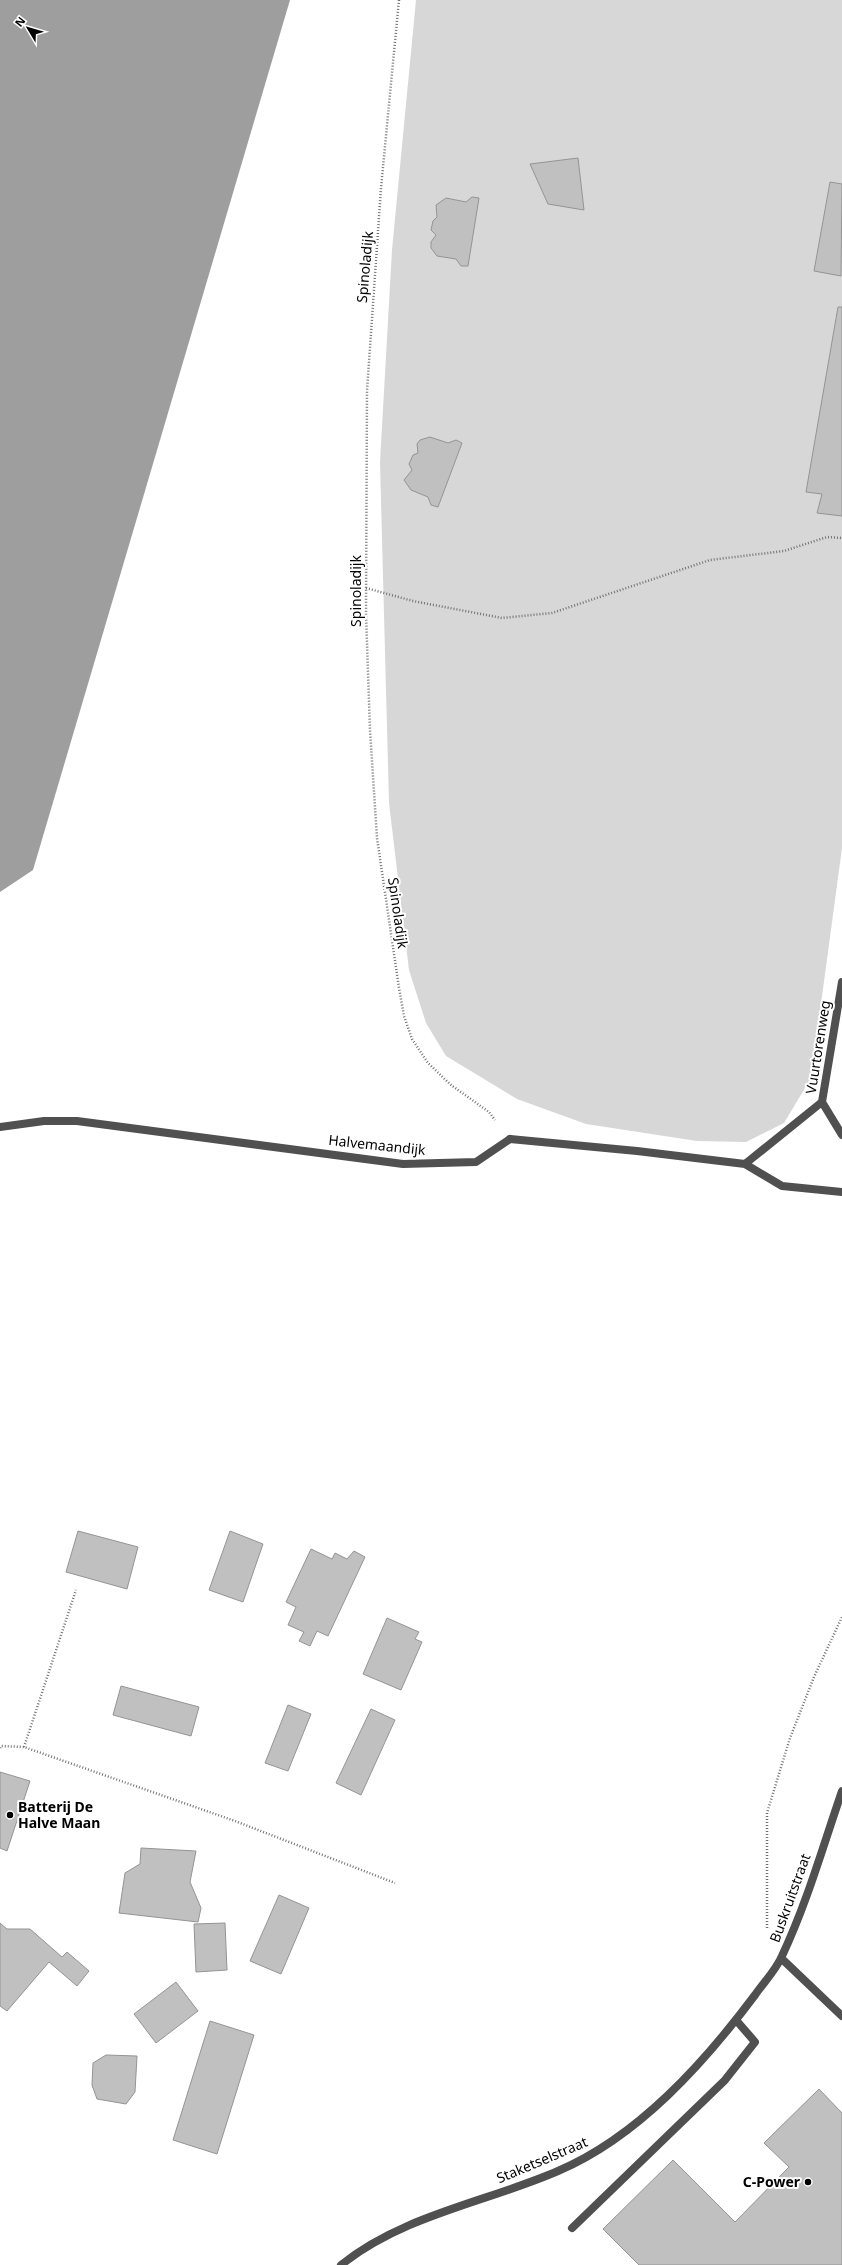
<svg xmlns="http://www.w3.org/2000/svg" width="842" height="2265" font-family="'Noto Sans',sans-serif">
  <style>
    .green { fill: #d7d7d7 }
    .water { fill: #9e9e9e }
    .building { fill: #c0c0c0; stroke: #949494 }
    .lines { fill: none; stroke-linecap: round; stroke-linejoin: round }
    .path { stroke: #727272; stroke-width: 2.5; stroke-dasharray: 1 2; stroke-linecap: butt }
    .service { stroke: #505050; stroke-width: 8 }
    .minor { stroke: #505050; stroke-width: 8 }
    .poi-dot { fill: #000; stroke: #fff; stroke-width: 1.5 }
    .labels { text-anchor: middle; stroke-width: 4; stroke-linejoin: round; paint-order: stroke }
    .street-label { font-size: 14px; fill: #000; stroke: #fff }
    .poi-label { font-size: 14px; font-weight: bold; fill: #000; stroke: #fff; text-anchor: start }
  </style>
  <rect width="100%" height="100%" fill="#fff"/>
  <path class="green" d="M416,0H842V848L811,1078L784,1123L746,1142L697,1141L586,1124L517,1099L446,1056L426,1023L409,970L389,803L380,462L392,250Z"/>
  <path class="water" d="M0,0H290L33,870L0,892Z"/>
  <path class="building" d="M578,158L584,210L548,204L530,164Z
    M830,182L842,184L841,276L814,271Z
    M472,197L479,198L468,266H461L456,259L437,256L431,248V242L436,235L431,230L433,221L437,217L436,205L446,198L466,202Z
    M838,307H842V516L817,513L822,494L806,492Z
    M430,437L448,443L456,440L462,443L438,507L431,505L428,497L411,490L404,480L412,470L409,464L413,455L418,453L417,444L420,440Z
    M78,1531L138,1547L127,1589L66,1572Z
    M230,1531L263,1544L243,1602L209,1590Z
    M311,1549L332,1559L335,1553L347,1559L354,1551L365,1557L328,1636L317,1631L310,1646L299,1641L304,1632L288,1625L296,1607L286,1602Z
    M387,1618L419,1632L415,1639L422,1642L401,1690L363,1674Z
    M121,1686L199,1707L191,1736L113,1715Z
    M288,1705L311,1714L288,1771L265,1763Z
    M371,1709L395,1720L361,1795L336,1783Z
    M0,1772L30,1781L7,1851L0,1848Z
    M141,1848L196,1851L190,1882L201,1908L198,1922L119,1913L125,1873L140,1864Z
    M279,1895L309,1908L281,1974L250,1961Z
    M0,1923L7,1929H30L62,1957L67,1952L89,1971L77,1986L49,1962L7,2011L0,2006Z
    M225,1923L227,1970L196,1972L194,1924Z
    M176,1982L198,2011L156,2043L134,2014Z
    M210,2021L254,2035L217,2154L173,2140Z
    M106,2055L137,2056L135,2092L126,2104L97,2099L92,2085L93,2063Z
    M819,2089L842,2113V2265H639L603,2229L673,2160L735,2222L789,2167L764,2143Z"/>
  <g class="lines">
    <path class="path" d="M399,0L381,188L367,391L366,614L370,730L377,838L399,988L404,1016L412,1039L428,1063L451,1085L489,1112L495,1120
      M366,588L413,601L502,618L552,613L710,560L784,551L827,537L842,538
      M24,1747L76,1590
      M0,1748L1,1746L24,1747L235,1821L395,1883
      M767,1928V1813L790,1738L814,1677L842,1617"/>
    <path class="service" d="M0,1127L44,1121H77L403,1164L476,1162L510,1139
      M572,2228L725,2080L755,2042L736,2020"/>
    <path class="minor" d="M842,982L822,1102L842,1135
      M510,1139L637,1151L745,1164L782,1186L842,1192
      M745,1164L822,1102
      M781,1958L842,2016
      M341,2265C403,2215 487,2202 558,2171C638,2137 704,2063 755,1995C764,1982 776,1970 782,1956C807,1903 823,1846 842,1791"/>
  </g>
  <g class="poi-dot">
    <circle cx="10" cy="1815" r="4"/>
    <circle cx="808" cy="2182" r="4"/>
  </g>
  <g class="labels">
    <g class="street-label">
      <text transform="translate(365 267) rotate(-85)" y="5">Spinoladijk</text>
      <text transform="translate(356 591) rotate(-90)" y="5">Spinoladijk</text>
      <text transform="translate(398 913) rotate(82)" y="5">Spinoladijk</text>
      <text transform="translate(818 1047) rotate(-81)" y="5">Vuurtorenweg</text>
      <text transform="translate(377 1145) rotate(6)" y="5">Halvemaandijk</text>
      <text transform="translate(790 1898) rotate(-70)" y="5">Buskruitstraat</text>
      <text transform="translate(542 2160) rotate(-23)" y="5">Staketselstraat</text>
    </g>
    <g class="poi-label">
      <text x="18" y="1812">Batterij De<tspan x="18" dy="16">Halve Maan</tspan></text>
      <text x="800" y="2187" text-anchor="end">C-Power</text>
    </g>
  </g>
  <g transform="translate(28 28) rotate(308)" stroke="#ffffff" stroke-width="3" paint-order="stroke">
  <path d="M0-3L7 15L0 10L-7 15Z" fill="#000000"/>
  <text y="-6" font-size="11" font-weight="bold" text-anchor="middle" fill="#000000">N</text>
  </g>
</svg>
